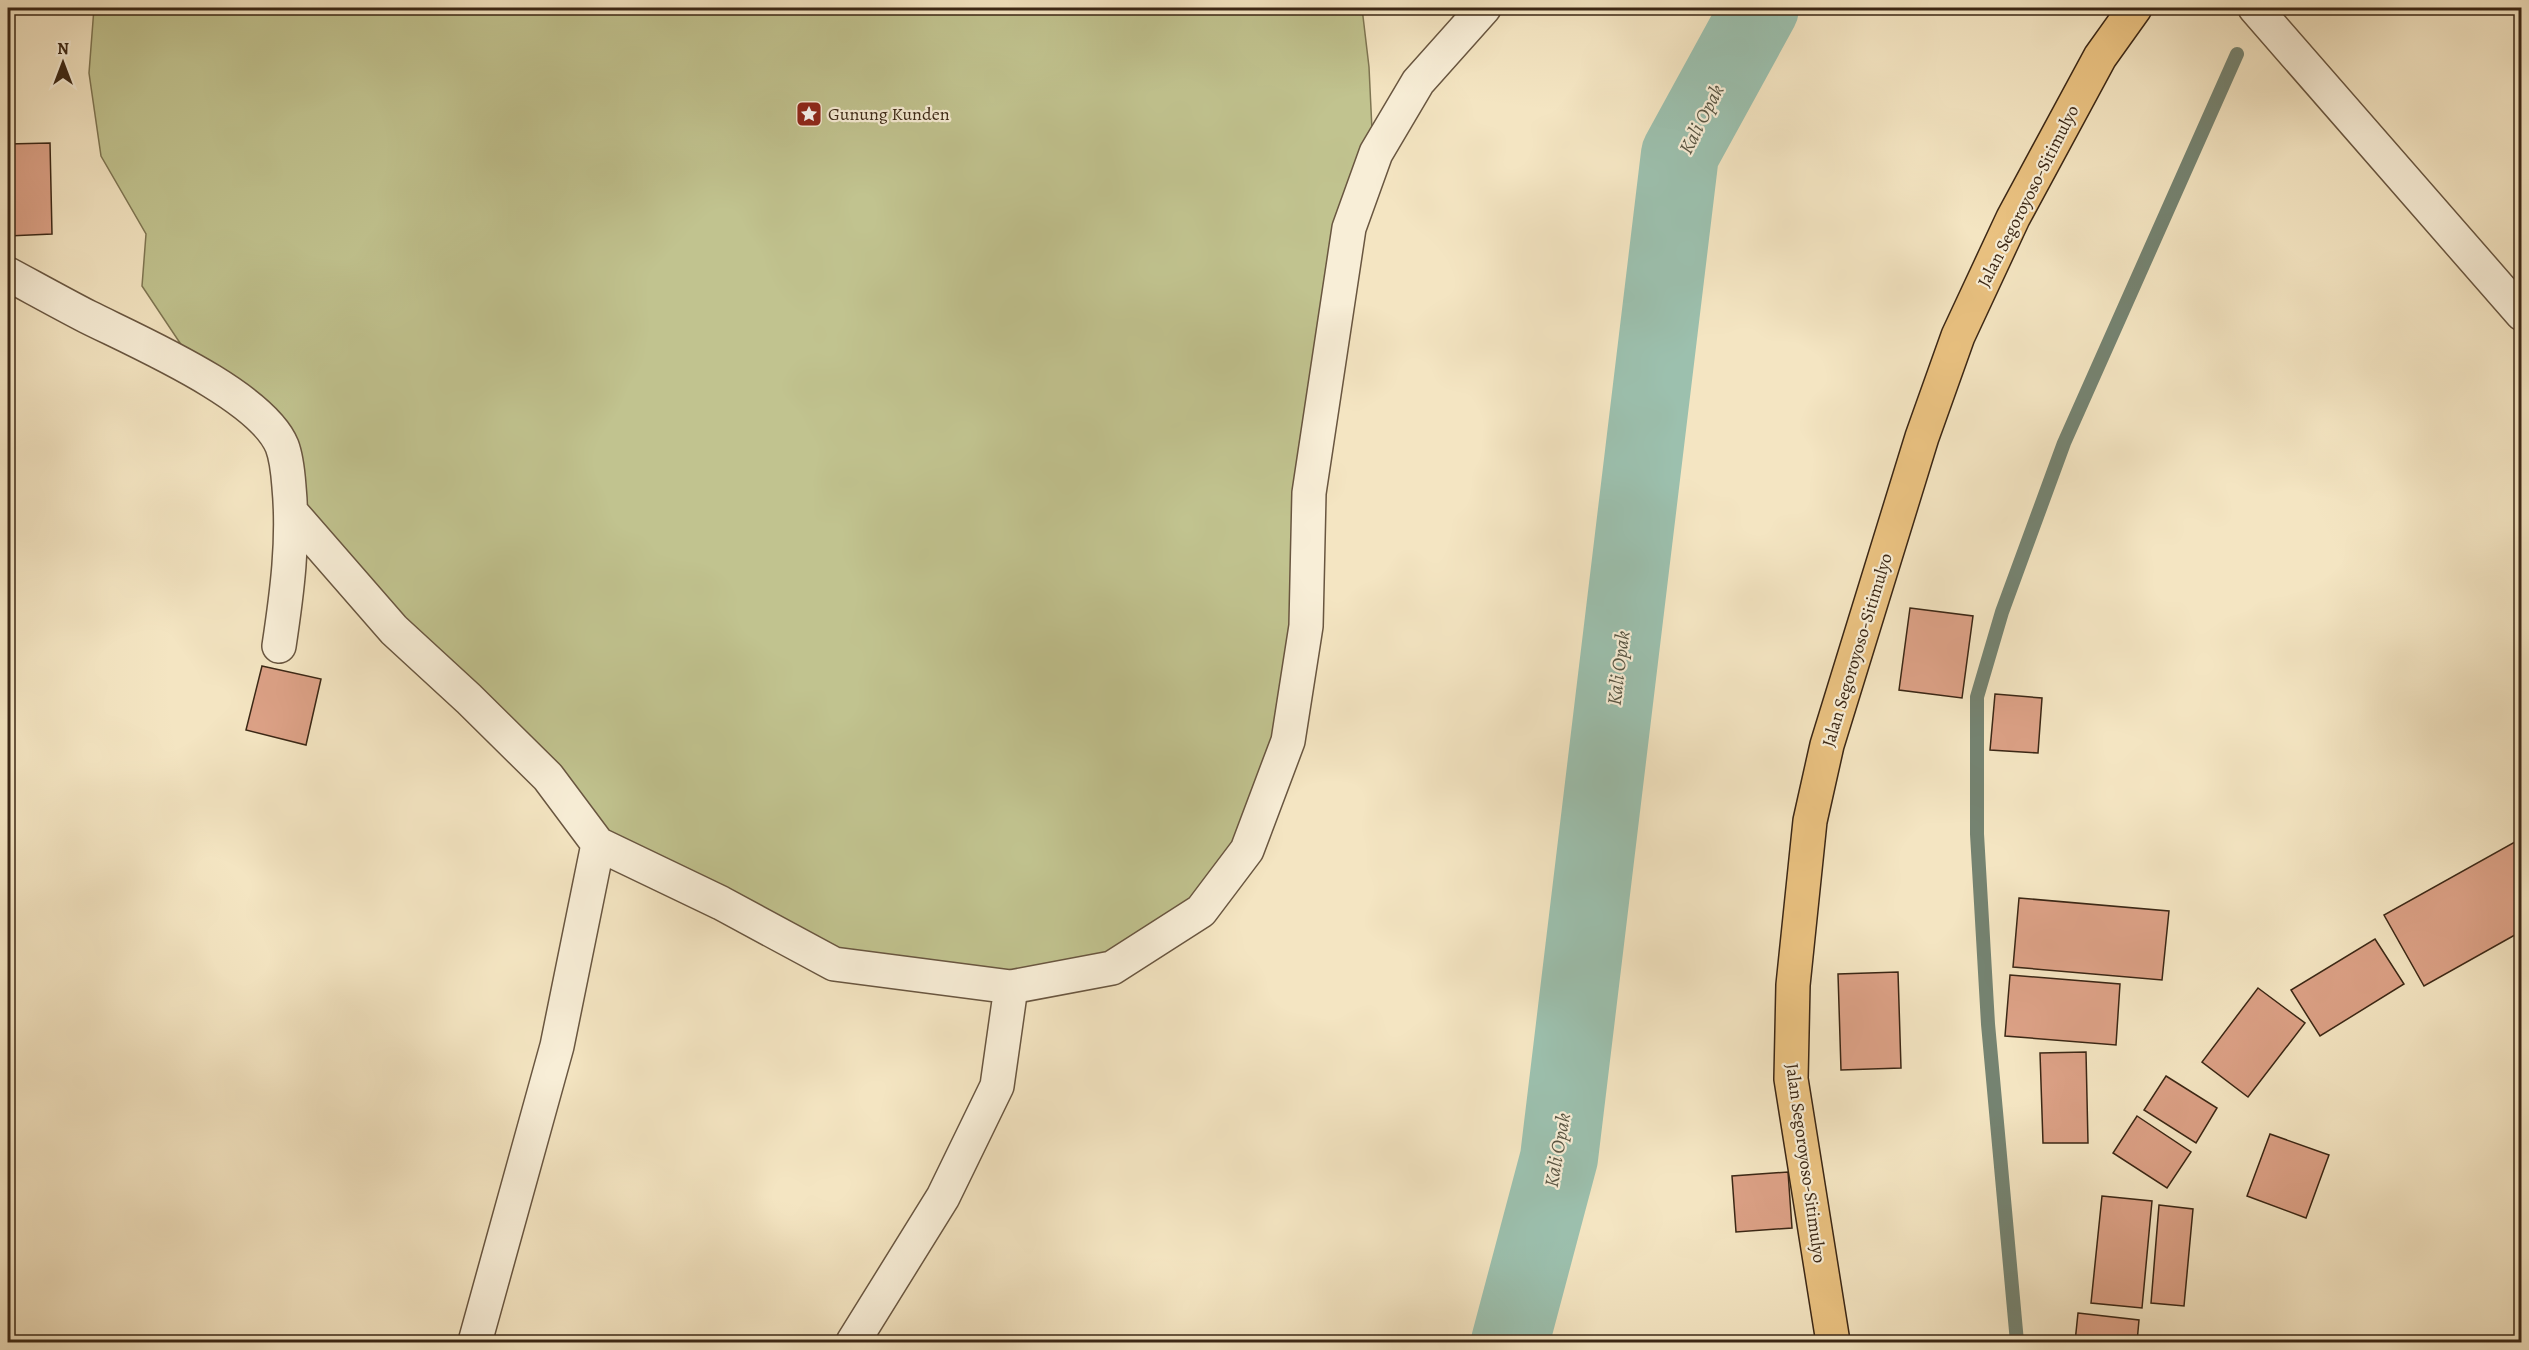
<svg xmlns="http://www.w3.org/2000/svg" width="2529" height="1350" font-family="Alegreya,serif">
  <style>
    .green { fill: #c1c38f; stroke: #7e7552; stroke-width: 1.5 }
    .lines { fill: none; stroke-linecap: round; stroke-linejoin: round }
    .stream { stroke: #758371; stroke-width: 14 }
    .river { stroke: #9cc0ae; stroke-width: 78 }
    .building { fill: #dca186; stroke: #3b2715; stroke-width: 1.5 }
    .minor-casing { stroke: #695640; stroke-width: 36 }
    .major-casing { stroke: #3b2715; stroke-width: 36 }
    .minor { stroke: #f8eed7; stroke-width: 33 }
    .major { stroke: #eac281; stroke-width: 33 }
    .labels { text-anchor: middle; stroke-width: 4.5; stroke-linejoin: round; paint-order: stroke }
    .poi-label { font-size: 18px; fill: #3b2715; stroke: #f8eed7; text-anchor: start }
    .street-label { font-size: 18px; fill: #3b2715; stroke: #f8eed7 }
    .water-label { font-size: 20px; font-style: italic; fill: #585543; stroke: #f8eed7 }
  </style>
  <rect width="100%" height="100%" fill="#f4e5c2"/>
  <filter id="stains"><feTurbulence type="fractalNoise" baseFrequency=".00333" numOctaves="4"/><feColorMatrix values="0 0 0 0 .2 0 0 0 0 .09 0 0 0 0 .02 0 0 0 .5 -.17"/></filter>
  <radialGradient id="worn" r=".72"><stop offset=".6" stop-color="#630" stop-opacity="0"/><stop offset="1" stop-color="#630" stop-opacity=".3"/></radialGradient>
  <path class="green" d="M94,8H1362L1369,67L1373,151L1284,740L1199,908L1112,965L1011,984L835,961L600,841L299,514L294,466L192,361L142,286L146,234L101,156L89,73Z"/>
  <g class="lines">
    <path class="stream" d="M2017,1342L1988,1024L1977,834V697L2002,612L2064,443L2237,54"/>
    <path class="river" d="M1510,1342L1559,1158L1680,154L1760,8"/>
  </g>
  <path class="building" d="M50,143L52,234L8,236V144Z
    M1910,608L1973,616L1962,698L1899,690Z
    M262,666L321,679L306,745L246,730Z
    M1995,694L2042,698L2038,753L1990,750Z
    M2522,838V931L2424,986L2384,915Z
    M2019,898L2169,911L2162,980L2013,967Z
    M2375,939L2404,984L2320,1036L2291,990Z
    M1898,972L1901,1068L1841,1070L1838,974Z
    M2010,975L2120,984L2116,1045L2005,1036Z
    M2258,988L2305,1023L2248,1097L2202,1062Z
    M2086,1052L2088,1143H2043L2040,1053Z
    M2166,1076L2217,1108L2196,1143L2144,1110Z
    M2137,1116L2191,1152L2167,1188L2113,1153Z
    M2270,1134L2329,1155L2306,1218L2247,1196Z
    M1788,1172L1792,1228L1736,1232L1732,1176Z
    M2102,1196L2152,1201L2142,1308L2091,1303Z
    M2159,1205L2193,1209L2184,1306L2151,1303Z
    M2078,1313L2139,1320L2137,1342H2075Z"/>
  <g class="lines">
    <defs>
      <path id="minor" d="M2255,8L2522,314
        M8,274C34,288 61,303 88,317C138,342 261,395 282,446C287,459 288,474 289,487C294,540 287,593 279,646
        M292,513L394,630L469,699L548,777L598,844L557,1046L475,1342
        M598,844L721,903L834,964L1011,987L1112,968L1201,911L1247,850L1288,741L1306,626L1309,493L1349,228L1376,153L1418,82L1484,8
        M853,1342L943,1197L997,1086L1011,987"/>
      <path id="major" d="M1833,1342L1791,1079L1793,985L1810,821L1827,745L1922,437L1958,336L2013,218L2100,57L2135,8"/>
    </defs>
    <use href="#minor" class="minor-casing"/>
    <use href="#major" class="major-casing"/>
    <use href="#minor" class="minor"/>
    <use href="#major" class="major"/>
  </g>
  <defs>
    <symbol id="sight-square" viewBox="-11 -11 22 22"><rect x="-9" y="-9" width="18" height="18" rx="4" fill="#8f2418" stroke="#f8eed7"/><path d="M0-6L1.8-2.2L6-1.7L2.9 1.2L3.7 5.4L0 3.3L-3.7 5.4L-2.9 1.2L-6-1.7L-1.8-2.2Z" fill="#fff"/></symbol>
  </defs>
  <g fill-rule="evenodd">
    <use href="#sight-square" x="794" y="99" width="30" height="30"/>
  </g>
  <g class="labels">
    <g class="poi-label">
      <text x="828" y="120">Gunung Kunden</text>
    </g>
    <g class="street-label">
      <text transform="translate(2028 196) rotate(-63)" y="6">Jalan Segoroyoso-Sitimulyo</text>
      <text transform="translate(1857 650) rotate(-73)" y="6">Jalan Segoroyoso-Sitimulyo</text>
      <text transform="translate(1806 1163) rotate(82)" y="6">Jalan Segoroyoso-Sitimulyo</text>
    </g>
    <g class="water-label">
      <text transform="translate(1701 119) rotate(-63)" y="7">Kali Opak</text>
      <text transform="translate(1618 668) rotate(-83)" y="7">Kali Opak</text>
      <text transform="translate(1557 1150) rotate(-80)" y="7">Kali Opak</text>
    </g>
  </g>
  <rect width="2529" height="1350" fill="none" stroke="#f4e5c2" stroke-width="30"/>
  <rect x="9" y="9" width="2511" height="1332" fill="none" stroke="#3b2715" stroke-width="3"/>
  <rect x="15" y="15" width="2499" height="1320" fill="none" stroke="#3b2715" stroke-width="1.5"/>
  <g transform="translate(63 63)" stroke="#f8eed7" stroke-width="4.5" paint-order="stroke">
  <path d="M0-4.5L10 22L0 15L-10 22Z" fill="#3b2715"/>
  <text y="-9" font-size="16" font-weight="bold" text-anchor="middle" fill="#3b2715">N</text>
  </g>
  <rect width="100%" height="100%" filter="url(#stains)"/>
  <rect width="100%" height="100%" fill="url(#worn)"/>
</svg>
